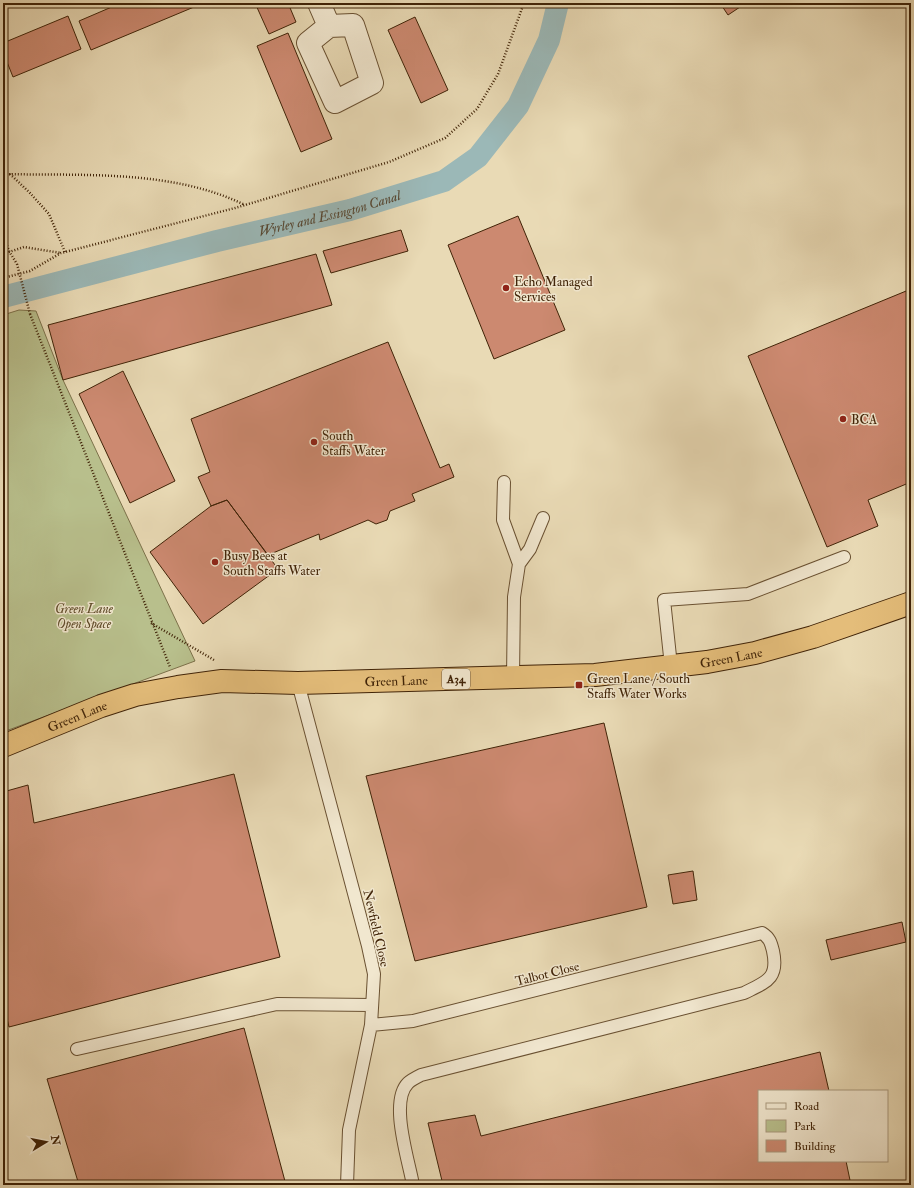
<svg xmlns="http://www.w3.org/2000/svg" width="914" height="1188" font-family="'IM FELL Double Pica',serif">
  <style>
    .green { fill: #b8bf8c; stroke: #7c714a }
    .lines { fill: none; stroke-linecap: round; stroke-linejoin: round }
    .canal { stroke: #9bb8b7; stroke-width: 22 }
    .building { fill: #cc8970; stroke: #402307 }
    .lane-casing { stroke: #6a5132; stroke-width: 14 }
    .street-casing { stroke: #6a5132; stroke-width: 24 }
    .highway-casing { stroke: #402307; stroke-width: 24 }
    .path { stroke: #402307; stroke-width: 2.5; stroke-dasharray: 1 2; stroke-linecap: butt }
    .lane { stroke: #f1e7cf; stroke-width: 12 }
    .street { stroke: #f1e7cf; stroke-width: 22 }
    .highway { stroke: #e4bd7a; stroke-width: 22 }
    .path-bridge { stroke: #402307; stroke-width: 2.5; stroke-dasharray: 1 2; stroke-linecap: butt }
    .poi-dot { fill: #8f2418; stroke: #f1e7cf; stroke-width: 1.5 }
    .labels { text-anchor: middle; stroke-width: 3; stroke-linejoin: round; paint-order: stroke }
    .shield { fill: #f1e7cf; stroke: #755e43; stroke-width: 1 }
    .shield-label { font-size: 12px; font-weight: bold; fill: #402307 }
    .poi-label { font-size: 13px; fill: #402307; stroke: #f1e7cf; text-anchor: start }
    .park-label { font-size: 13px; font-style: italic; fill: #5e4a28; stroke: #f1e7cf }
    .street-label { font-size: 13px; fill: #402307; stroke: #f1e7cf }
    .water-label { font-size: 14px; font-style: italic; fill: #574833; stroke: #f1e7cf }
  </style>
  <rect width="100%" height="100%" fill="#e9dab5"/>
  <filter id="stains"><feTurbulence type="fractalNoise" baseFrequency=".005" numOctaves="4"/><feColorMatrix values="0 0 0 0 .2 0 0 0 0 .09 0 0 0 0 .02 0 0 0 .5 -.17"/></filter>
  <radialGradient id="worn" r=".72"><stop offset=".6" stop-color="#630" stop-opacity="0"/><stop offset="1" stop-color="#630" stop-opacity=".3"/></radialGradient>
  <path class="green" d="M19,310L36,311L63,380L195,661L3,732V315Z"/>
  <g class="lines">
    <path class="canal" id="s1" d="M3,297L217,241L350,210L444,181L478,157L518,106L549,40L558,3"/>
  </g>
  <path class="building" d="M121,3H193L194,7L91,50L79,21Z
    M255,3H288L296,22L269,34Z
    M720,3H746L728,15Z
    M68,16L81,49L13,77L3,52V43Z
    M415,17L448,90L421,103L388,30Z
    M288,33L332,139L301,152L257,46Z
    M518,216L565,330L494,359L448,245Z
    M401,230L408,251L331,273L323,251Z
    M316,254L332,305L63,380L48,325Z
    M911,289V482L868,500L878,526L827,547L748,356Z
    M388,342L440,468L449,464L454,477L412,494L415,501L390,511L387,520L376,524L368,520L320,540L319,534L268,555L227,500L211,506L198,477L210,472L191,419Z
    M123,371L175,481L130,503L79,394Z
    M227,500L278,569L203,624L150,552L211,506Z
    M604,723L647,907L415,961L366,776Z
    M234,774L280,957L9,1027L3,1002V792L28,785L34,823Z
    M693,871L697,900L673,904L668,875Z
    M902,922L906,942L831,960L826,940Z
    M244,1028L286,1185H79L47,1079Z
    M820,1052L829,1091H759V1161H846L851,1185H443L428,1123L475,1115L481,1136Z"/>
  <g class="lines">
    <defs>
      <path id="lane" d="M504,482L503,520L519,564L514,597L513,677
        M519,564L530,549L543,518
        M671,666L664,600L748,594L844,557
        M298,683L368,946L374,974L371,1025L349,1130L347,1185
        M371,1025L413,1021L762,933C770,938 771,943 773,951C779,979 766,982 744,993L421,1075C417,1077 411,1080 408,1083C389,1102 409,1161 413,1185
        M77,1049L277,1004L372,1005"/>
      <path id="street" d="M319,3L329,26
        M353,25L372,83L335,102L308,43L329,26Z"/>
      <g id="highway">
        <path id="s2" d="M3,746L101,706L135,695L178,687L222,681L298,683L595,675L707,662L755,653L813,637L911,603"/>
      </g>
    </defs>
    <use href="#lane" class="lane-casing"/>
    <use href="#street" class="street-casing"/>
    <use href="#highway" class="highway-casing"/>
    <path class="path" d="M3,174C83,176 171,169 245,205
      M10,174L30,193L49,214L65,252
      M3,234L9,251L17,264
      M3,254L24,247L61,253
      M3,278L30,271L61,253L235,208L389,162L445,138L477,109L498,74L524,3
      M30,314L170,667
      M151,623L214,660"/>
    <use href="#lane" class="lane"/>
    <use href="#street" class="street"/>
    <use href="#highway" class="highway"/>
    <path class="path-bridge" d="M17,264L30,314"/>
  </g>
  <g class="poi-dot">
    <circle cx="506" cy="288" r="4"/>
    <circle cx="843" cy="419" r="4"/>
    <circle cx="314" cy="442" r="4"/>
    <circle cx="215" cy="562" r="4"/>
    <rect x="575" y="681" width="8" height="8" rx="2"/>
  </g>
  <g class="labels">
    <rect class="shield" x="442" y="669" width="28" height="20" rx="3"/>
    <g class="shield-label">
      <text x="456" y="683">A34</text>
    </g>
    <g class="poi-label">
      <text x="514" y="286">Echo Managed<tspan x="514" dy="15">Services</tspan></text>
      <text x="851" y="424">BCA</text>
      <text x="322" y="440">South<tspan x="322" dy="15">Staffs Water</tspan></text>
      <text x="223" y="560">Busy Bees at<tspan x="223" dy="15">South Staffs Water</tspan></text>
      <text x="587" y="683">Green Lane / South<tspan x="587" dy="15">Staffs Water Works</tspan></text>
    </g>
    <g class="park-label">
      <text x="84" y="613">Green Lane<tspan x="84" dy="15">Open Space</tspan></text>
    </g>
    <g class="street-label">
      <text dy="5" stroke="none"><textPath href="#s2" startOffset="740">Green Lane</textPath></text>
      <text dy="5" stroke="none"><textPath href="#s2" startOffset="404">Green Lane</textPath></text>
      <text dy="5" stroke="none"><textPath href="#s2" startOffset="80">Green Lane</textPath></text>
      <text transform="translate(377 928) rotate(77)" y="5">Newfield Close</text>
      <text transform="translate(547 973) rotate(-14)" y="5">Talbot Close</text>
    </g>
    <g class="water-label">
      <text dy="5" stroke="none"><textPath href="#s1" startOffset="337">Wyrley and Essington Canal</textPath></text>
    </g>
  </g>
  <rect width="914" height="1188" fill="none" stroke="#e9dab5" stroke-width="16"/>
  <rect x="4" y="4" width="906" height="1180" fill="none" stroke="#402307" stroke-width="2"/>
  <rect x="8" y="8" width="898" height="1172" fill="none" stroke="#402307"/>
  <rect x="758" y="1090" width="130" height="72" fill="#f1e7cf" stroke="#aa997f"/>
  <rect x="766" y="1103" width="20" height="6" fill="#f1e7cf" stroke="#aa997f"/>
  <text x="794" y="1110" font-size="12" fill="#402307">Road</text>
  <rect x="766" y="1120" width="20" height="12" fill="#b8bf8c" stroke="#aa997f"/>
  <text x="794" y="1130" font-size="12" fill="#402307">Park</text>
  <rect x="766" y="1140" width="20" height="12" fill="#cc8970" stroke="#aa997f"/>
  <text x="794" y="1150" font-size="12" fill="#402307">Building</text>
  <g transform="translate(46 1142) rotate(80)" stroke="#f1e7cf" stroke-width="3" paint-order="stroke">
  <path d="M0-3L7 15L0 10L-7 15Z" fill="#402307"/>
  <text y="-6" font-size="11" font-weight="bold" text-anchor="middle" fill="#402307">N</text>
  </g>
  <rect width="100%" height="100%" filter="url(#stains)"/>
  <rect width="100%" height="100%" fill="url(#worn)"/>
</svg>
